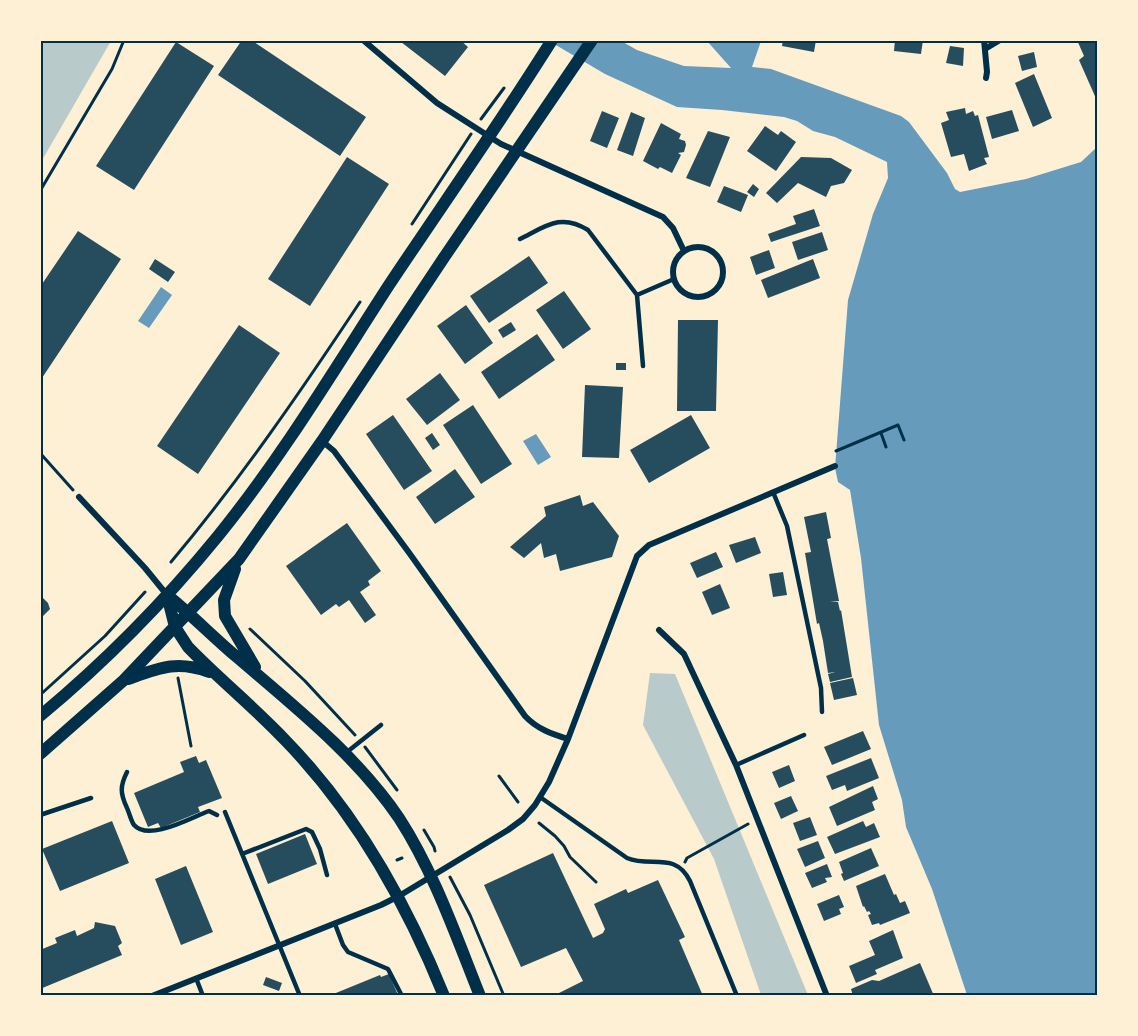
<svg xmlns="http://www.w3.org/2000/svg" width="1138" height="1036" font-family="'Roboto Serif',serif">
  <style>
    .green { fill: #b9caca }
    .water { fill: #669bbc }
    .building { fill: #264d5e }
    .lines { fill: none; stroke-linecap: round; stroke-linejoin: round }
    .path { stroke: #003049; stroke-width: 3 }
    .service { stroke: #003049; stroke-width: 4.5 }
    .minor { stroke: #003049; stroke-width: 6 }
    .secondary { stroke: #003049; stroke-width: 12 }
    .neatline { fill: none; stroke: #003049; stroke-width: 2 }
  </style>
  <rect width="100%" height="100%" fill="#fdf0d5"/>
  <path class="green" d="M41,40L111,41L41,162L40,41Z
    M650,673L675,674L808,995H761L714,859L643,725Z"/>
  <path class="water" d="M549,41H621L637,50L684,66L731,68L707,41H761L752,67L771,69L901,116L909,122L947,173L955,189L960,192L1026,179L1081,162L1097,147V995H967L932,889L906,827L902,800L879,725L861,558L850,490L838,482L835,468L848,300L873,214L888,178L887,162L835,137L813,131L797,121L784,117L722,110L677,107L605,74Z
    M161,287L172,295L149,328L138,321Z
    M536,434L551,457L538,465L523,441Z"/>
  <path class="building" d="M242,40H251L366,117L340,156L218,75Z
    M402,40H460L468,47L445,76L401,42Z
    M783,40H816L814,52L782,46Z
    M895,40H923L921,54L894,51Z
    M1077,40H1098V103L1079,60L1084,56Z
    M176,42L214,66L134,190L96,166Z
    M950,46L964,48L963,66L946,63Z
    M1034,52L1037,67L1022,71L1018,56Z
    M1034,74L1052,118L1033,127L1015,83Z
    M965,108L966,114L973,111L975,116L978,115L989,157L984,158L987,164L969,171L964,154L951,157L941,123L949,120L946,112Z
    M1012,110L1019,131L992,139L986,117Z
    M602,111L619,118L607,148L590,141Z
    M631,112L645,118L633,156L617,150Z
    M661,123L681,134L679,139L685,141L686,145L684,152L678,153L681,155L672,173L660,167L658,169L643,161Z
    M765,126L778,135L781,131L796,142L776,171L747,151Z
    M708,131L730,137L710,187L686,178Z
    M347,157L389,184L310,306L268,279Z
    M801,157L831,158L852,170L844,183L831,186L826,197L798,183L777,203L766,193Z
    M753,184L759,189L754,197L747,192Z
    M724,186L748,195L741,212L717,202Z
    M814,209L820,226L771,242L768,234L796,224L793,216Z
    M78,231L121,259L40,381V287Z
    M822,232L828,250L798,260L792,242Z
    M769,250L775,268L756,275L750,257Z
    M529,256L548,283L489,323L470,296Z
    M155,259L175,272L168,282L149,269Z
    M813,259L820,278L768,298L761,280Z
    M564,291L591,329L563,349L536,310Z
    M466,305L493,343L465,364L437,326Z
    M678,320H718L716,411H677Z
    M511,322L516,330L503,338L498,330Z
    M239,325L280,353L198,474L157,446Z
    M537,334L555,360L499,399L481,372Z
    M616,363H626V370H616Z
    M440,373L460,400L427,425L406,399Z
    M585,385L623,387L619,458L582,457Z
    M473,405L512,464L481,484L443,425Z
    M393,415L432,471L404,490L366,434Z
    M691,415L710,448L649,483L630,450Z
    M432,433L440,445L433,450L425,438Z
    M455,469L475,497L435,524L416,497Z
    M580,495L583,506L593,502L619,536L612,557L560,571L556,554L544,558L541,543L524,558L510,547L546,516L544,507Z
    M826,512L831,538L827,539L839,601L830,602H838L840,611L841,610L852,677L830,682L828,674L835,672L828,673L823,641L819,623L817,624L805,553L811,552L804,517Z
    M347,523L381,571L368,581L370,585L360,592L376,615L365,623L349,600L339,607L336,604L321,615L286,566Z
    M755,537L761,553L736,563L729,545Z
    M716,552L723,567L697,578L690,563Z
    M783,572L787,595L773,597L769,574Z
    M720,584L730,608L712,615L702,592Z
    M40,595L48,603L50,609L40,619Z
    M853,678L857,695L834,700L830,683Z
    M863,731L871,749L832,765L824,747Z
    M196,756L199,763L206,760L222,798L198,807L200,812L161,828L158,823L148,827L134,793L184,772L180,762Z
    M871,758L879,778L847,791L845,785L832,790L826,776Z
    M789,765L795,781L779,788L772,772Z
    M873,786L878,799L872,802L875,810L837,826L829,807Z
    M791,796L798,811L781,819L774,803Z
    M810,817L817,835L800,841L793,823Z
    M112,821L129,863L60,891L42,849Z
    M863,821L866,827L874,823L880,837L835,854L827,837Z
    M305,834L317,864L268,884L256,854Z
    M818,841L825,858L805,867L797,849Z
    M871,848L879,866L844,881L841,874L843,873L839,862Z
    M553,853L593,938L603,933L605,929L594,904L626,889L628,893L658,880L685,937L679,940L703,996H553L583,981L566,948L521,967L484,885Z
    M827,864L832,877L825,878L827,882L812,888L805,873Z
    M186,866L213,932L181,945L155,879Z
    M885,874L894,895L896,894L900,903L905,901L910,913L880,925L879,923L872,925L868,915L871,914L869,911L867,912L864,906L863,907L856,886Z
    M839,895L844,907L839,909L841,914L824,921L817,904Z
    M95,922L115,926L122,943L118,946L122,955L40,989V950L57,943L55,938L75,930L77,936L94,928Z
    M893,930L903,958L875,970L877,974L856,983L849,966L875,955L869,941Z
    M920,963L934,996H853L851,989L872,980L879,981Z
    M389,974L398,995H331L380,975L381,977Z
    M266,977L282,983L279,991L263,985Z"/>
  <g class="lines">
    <path class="path" d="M481,119L504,88
      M40,191L112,69L124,40
      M412,224L471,134
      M881,433L886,447
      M836,451L898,425L904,440
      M40,453L73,490
      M171,562C240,480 301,391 360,302
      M250,629L305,681L355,735
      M178,678L191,746
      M40,695L105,636L145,592
      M365,747L397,790
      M499,776L518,802
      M539,823L555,836L564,846L570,857L596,882
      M424,830L434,847L435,851
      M397,860L402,858
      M685,862L687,858L748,824
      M450,877L470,915L504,996"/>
    <path class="service" d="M520,239C546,226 561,213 588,230L637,295L643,366
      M637,295L674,279
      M773,492L787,526L821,688L822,712
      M347,752L381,725
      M736,765L804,735
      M127,772C120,786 120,793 127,808C129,812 131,821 134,825C149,842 192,817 209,811L217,815
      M540,797L627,858C651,868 675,851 690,881L737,996
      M225,812L300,996
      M40,815L91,798
      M242,854L306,829L312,832L320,849L327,875
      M335,924L343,945L348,952L388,969L402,996
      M196,978L203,996"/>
    <path class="minor" d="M363,40L437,103L501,144L663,217L673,228L684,251
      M984,40L987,72L986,78
      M985,49L1000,40
      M673 272a25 25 0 1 1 50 0a25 25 0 1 1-50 0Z
      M322,441L334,451L410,554L525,716C537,729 552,734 568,739
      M79,497L145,568L167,595
      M659,630L684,654L736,765L827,996
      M152,996L381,905L399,896L508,830L523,819L535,805L549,782L568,739L637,556L649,545L835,466"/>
    <path class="secondary" d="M235,569L224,600L225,616L255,667
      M167,595C192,615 214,638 238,658C295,707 357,756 399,818C434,872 456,936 480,996
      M167,595L175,627L188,647C219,679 255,708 286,741C357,814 406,902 444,996
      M128,679C159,668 177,660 209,672
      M40,716C105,662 165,601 218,536C282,457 334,370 389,285C443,204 500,123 552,40
      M40,754L124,680L239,559L322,441L445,256L592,40"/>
  </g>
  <rect width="1138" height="1036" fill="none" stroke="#fdf0d5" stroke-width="84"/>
  <rect x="42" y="42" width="1054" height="952" class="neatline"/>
</svg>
